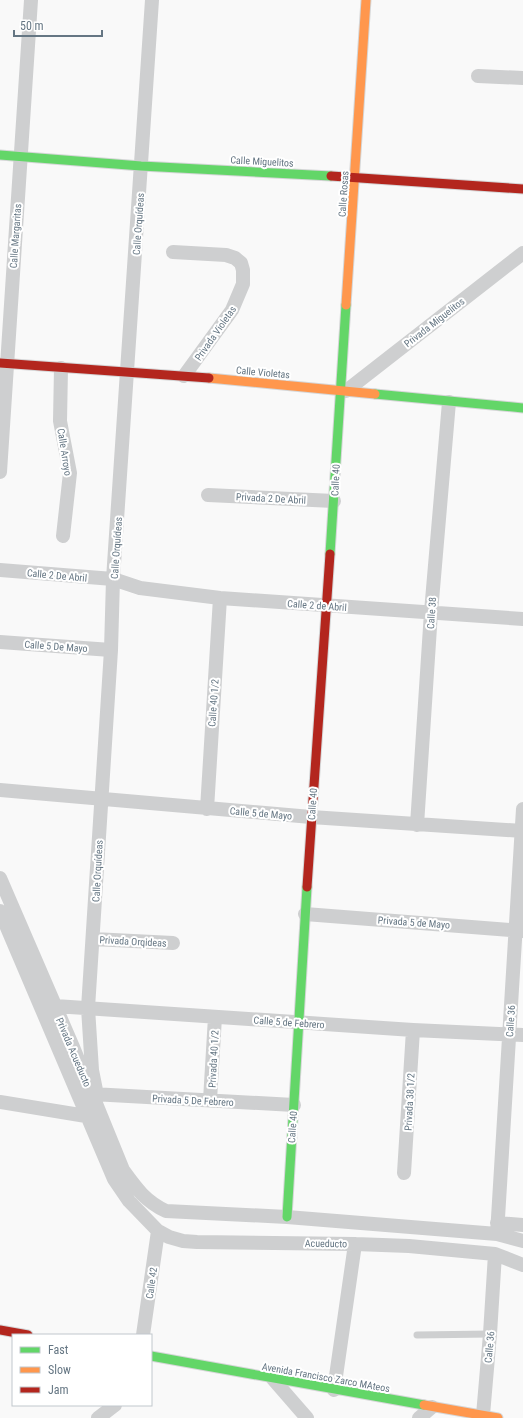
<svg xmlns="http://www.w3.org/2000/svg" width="523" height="1418" font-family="'Roboto Condensed',sans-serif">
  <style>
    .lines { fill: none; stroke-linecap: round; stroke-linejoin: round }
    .fast-casing { stroke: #d5d6d7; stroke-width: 11 }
    .slow-casing { stroke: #d5d6d7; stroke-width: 11 }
    .jam-casing { stroke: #d5d6d7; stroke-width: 11 }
    .lane { stroke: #cecfd0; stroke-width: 7 }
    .street { stroke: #cecfd0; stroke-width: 14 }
    .fast { stroke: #63d668; stroke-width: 9 }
    .slow { stroke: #ff974d; stroke-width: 9 }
    .jam { stroke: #b3261e; stroke-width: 9 }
    .labels { text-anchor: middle; stroke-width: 4; stroke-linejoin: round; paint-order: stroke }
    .street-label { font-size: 10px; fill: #657683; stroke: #fff }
  </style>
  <rect width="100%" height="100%" fill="#f9f9f9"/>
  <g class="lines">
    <defs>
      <path id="fast" d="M0,155L141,166L331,176
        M375,394L523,408
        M330,554L346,305
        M287,1217L307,887
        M151,1356L424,1405"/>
      <path id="slow" d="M346,305L366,0
        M209,378L375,394
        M424,1405L498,1418"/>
      <path id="jam" d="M331,176L523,189
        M0,363L209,378
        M307,887L330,554
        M0,1330L28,1335"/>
    </defs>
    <use href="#fast" class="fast-casing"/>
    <use href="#slow" class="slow-casing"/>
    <use href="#jam" class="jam-casing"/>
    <path class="lane" d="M417,1335L490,1334"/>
    <path class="street" d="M478,76L523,78
      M173,252L226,255L235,258L241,263L243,270V284L232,310L184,376
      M61,368L60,421L70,473L63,536
      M346,391L523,253
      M0,472L31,0
      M208,495L334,501
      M0,570L113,579L140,588L220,598L523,619
      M0,642L111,650
      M0,790L311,817L523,831
      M207,809L220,598
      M417,825L431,612L449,402
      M0,878L73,1047L123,1170C136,1188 145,1201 166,1211L287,1217L497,1234L523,1241
      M0,911L114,1179L129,1201L158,1231L169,1237L183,1241L197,1242L355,1244L409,1246L495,1254L523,1265
      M305,914L523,931
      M93,939L173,943
      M55,1006L413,1030L523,1035
      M92,1094L294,1105
      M97,1095L92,1070L88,1008L111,650L113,579L152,0
      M210,1100L215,1017
      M0,1102L86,1116
      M404,1173L413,1030
      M497,1223L523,1225
      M497,1234L523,809
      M143,1335L158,1231
      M273,1379L307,1418
      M334,1390L355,1244
      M483,1415L490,1334L495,1254
      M98,1418L115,1405
      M419,1418L432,1407"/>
    <use href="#fast" class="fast"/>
    <use href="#slow" class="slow"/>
    <use href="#jam" class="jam"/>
  </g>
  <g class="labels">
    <g class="street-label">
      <text transform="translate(262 161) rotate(3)" y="4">Calle Miguelitos</text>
      <text transform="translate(343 194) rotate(-86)" y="4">Calle Rosas</text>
      <text transform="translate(138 224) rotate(-86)" y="4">Calle Orquídeas</text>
      <text transform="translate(15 236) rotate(-86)" y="4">Calle Margaritas</text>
      <text transform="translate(434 322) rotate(-38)" y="4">Privada Miguelitos</text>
      <text transform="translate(215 333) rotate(-55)" y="4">Privada Violetas</text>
      <text transform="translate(263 372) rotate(5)" y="4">Calle Violetas</text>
      <text transform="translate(65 452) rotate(81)" y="4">Calle Arroyo</text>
      <text transform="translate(335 480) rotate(-87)" y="4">Calle 40</text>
      <text transform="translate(271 498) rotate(3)" y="4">Privada 2 De Abril</text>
      <text transform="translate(116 548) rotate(-86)" y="4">Calle Orquídeas</text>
      <text transform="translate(57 575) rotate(5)" y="4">Calle 2 De Abril</text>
      <text transform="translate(317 605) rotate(4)" y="4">Calle 2 de Abril</text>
      <text transform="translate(431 613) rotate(-86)" y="4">Calle 38</text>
      <text transform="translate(56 646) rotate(4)" y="4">Calle 5 De Mayo</text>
      <text transform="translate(213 703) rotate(-86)" y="4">Calle 40 1/2</text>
      <text transform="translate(312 804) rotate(-86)" y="4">Calle 40</text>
      <text transform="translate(261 813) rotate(5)" y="4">Calle 5 de Mayo</text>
      <text transform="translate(97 871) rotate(-87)" y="4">Calle Orquídeas</text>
      <text transform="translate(414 922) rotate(4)" y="4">Privada 5 de Mayo</text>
      <text transform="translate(133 941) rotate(3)" y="4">Privada Orqideas</text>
      <text transform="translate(510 1021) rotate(-86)" y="4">Calle 36</text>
      <text transform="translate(289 1022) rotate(4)" y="4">Calle 5 de Febrero</text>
      <text transform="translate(74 1052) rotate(67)" y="4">Privada Acueducto</text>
      <text transform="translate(213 1059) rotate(-87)" y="4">Privada 40 1/2</text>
      <text transform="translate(193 1100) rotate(3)" y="4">Privada 5 De Febrero</text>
      <text transform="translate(409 1102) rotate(-87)" y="4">Privada 38 1/2</text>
      <text transform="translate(292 1127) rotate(-86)" y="4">Calle 40</text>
      <text transform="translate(326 1243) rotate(1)" y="4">Acueducto</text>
      <text transform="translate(151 1283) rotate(-82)" y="4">Calle 42</text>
      <text transform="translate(489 1347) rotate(-85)" y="4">Calle 36</text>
      <text transform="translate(326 1377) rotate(10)" y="4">Avenida Francisco Zarco MAteos</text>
    </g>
  </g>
  <rect x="12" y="1334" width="140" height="72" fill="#ffffff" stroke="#c1c8cd"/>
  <rect x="20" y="1347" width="20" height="6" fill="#63d668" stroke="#c1c8cd"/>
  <text x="48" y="1354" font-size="12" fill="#657683">Fast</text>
  <rect x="20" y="1367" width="20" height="6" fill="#ff974d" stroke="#c1c8cd"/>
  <text x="48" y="1374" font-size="12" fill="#657683">Slow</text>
  <rect x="20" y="1387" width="20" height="6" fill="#b3261e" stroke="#c1c8cd"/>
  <text x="48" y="1394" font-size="12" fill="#657683">Jam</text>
  <path d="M14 30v6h88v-6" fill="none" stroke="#657683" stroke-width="2"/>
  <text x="20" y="30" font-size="12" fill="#657683" stroke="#ffffff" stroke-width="3" paint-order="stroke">50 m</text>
</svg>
